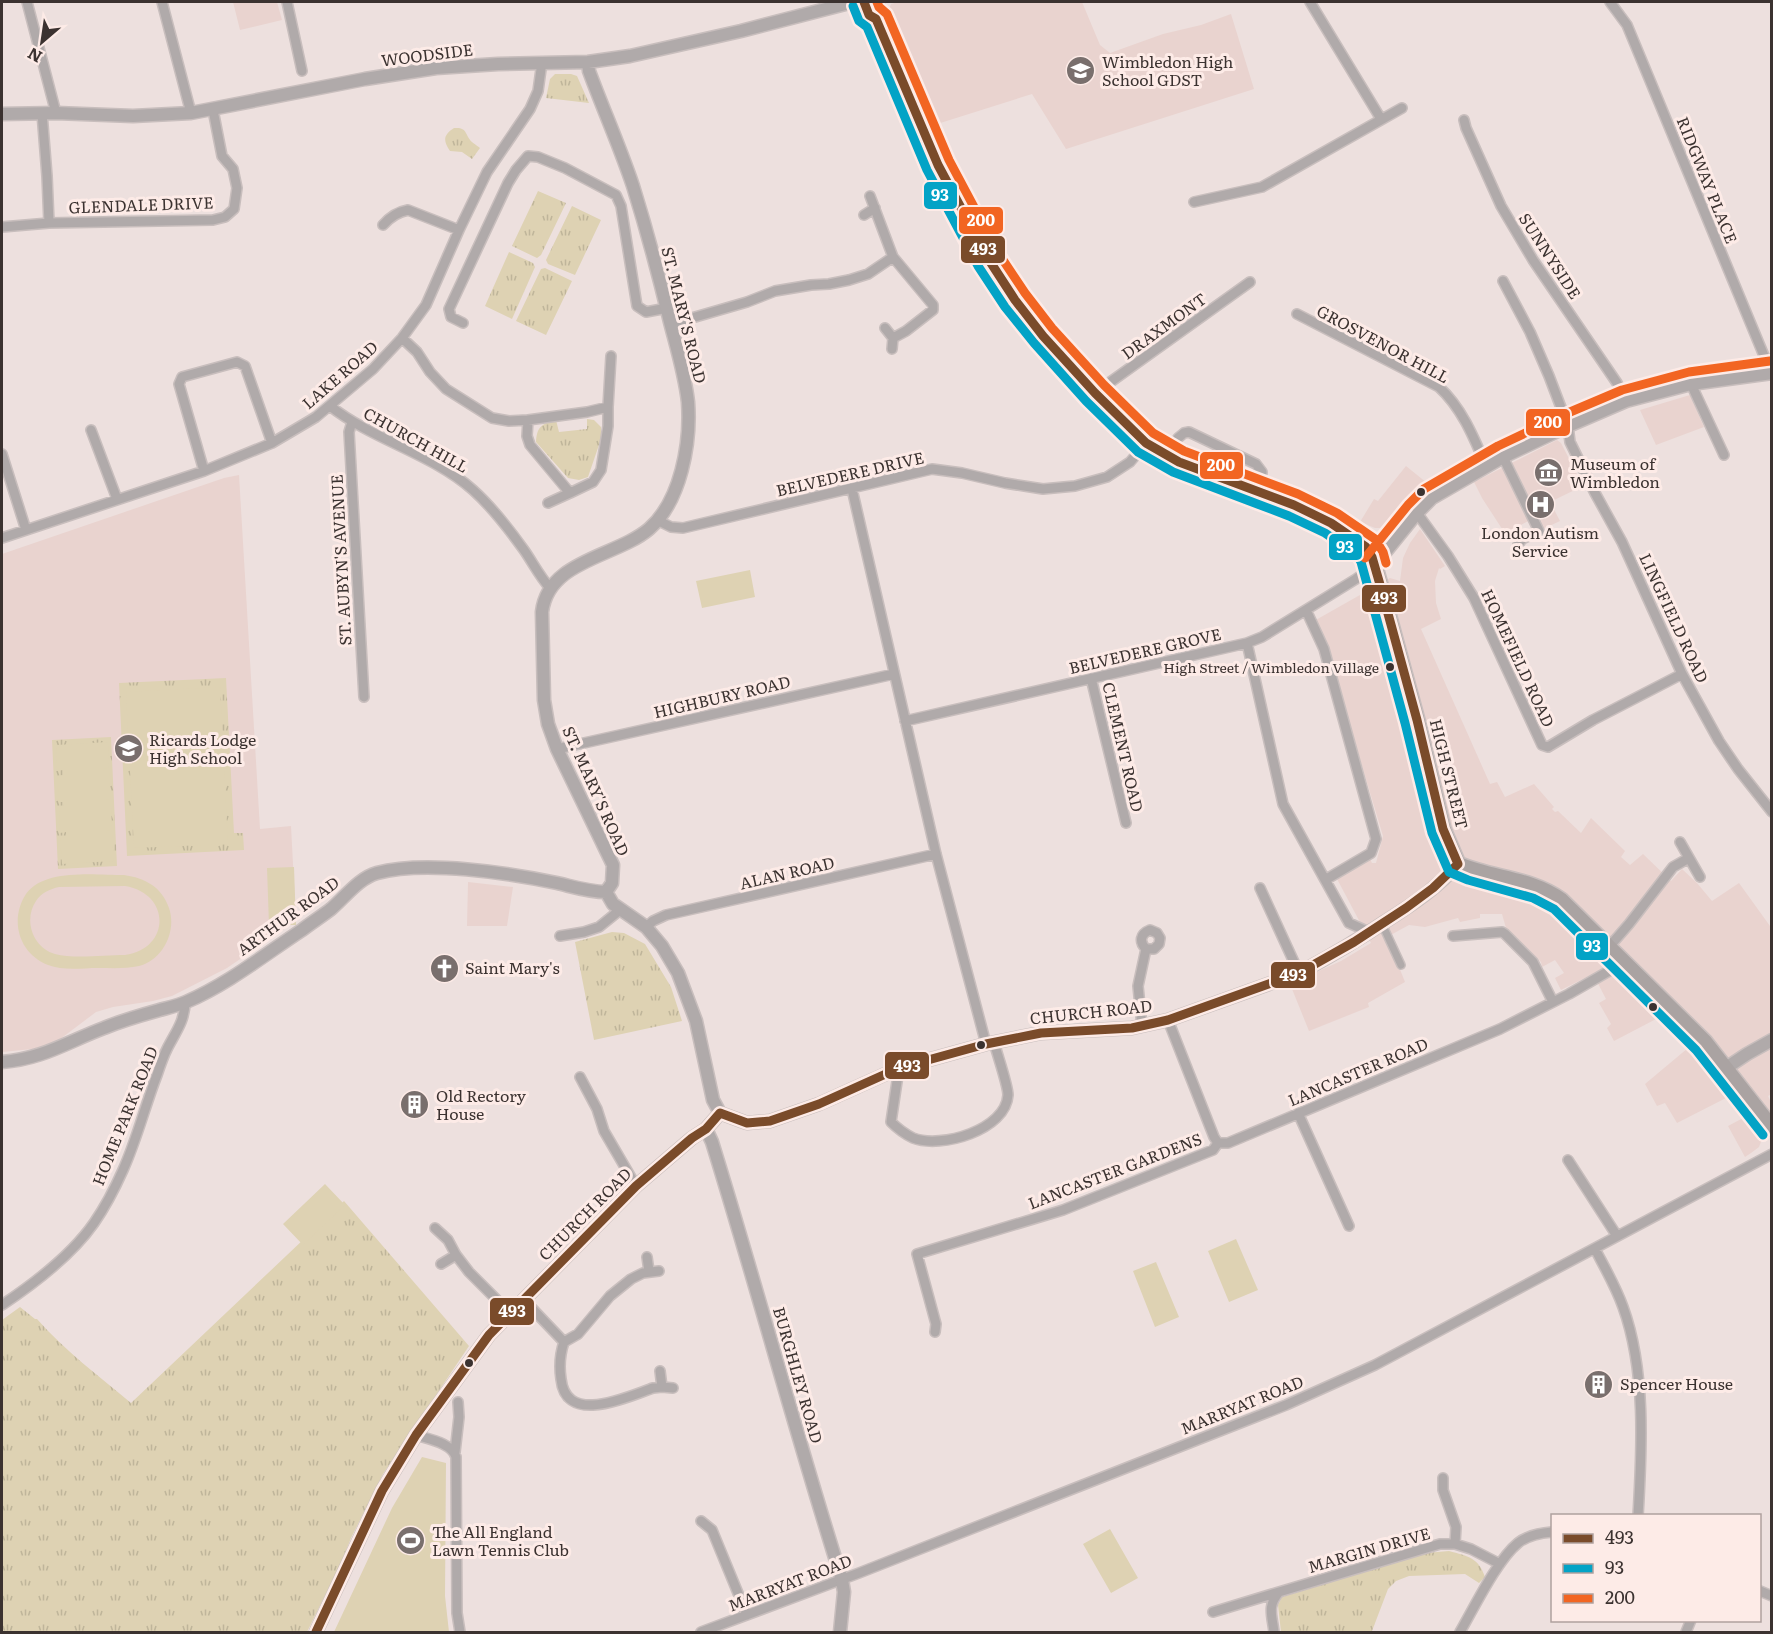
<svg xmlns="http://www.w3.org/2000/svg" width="1773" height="1634" font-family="Literata,serif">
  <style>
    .built { fill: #e9d3cf }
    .grass { fill: url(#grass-tufts) }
    .pitch { fill: #ded2b3; fill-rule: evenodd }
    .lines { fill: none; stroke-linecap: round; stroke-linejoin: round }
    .pedestrian-casing { stroke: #c8bebd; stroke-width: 10 }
    .minor-casing { stroke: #c8bebd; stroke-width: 12 }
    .tertiary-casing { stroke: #c8bebd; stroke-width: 15 }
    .primary-casing { stroke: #c8bebd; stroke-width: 18 }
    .pedestrian { stroke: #b0aaaa; stroke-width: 7 }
    .minor { stroke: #b0aaaa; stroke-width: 9 }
    .tertiary { stroke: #b0aaaa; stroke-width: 12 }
    .primary { stroke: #aaa3a2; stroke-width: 15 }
    .bus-1-casing { stroke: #fdebe7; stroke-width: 14 }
    .bus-2-casing { stroke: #fdebe7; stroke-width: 14 }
    .bus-3-casing { stroke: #fdebe7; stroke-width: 14 }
    .bus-1 { stroke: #7a4b2a; stroke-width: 9 }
    .bus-2 { stroke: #03a3c6; stroke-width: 9 }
    .bus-3 { stroke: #f26522; stroke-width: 9 }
    .bus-dot { fill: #3b3230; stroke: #fdebe7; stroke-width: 2 }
    .labels { text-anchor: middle; stroke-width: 6; stroke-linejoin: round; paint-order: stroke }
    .bus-label { font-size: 14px; fill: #3b3230; stroke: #fdebe7; text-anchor: end }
    .street-label { font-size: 16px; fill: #3b3230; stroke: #fdebe7 }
    .poi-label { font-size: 16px; fill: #3b3230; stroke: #fdebe7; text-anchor: start }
    .line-badge { stroke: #fdebe7; stroke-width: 2 }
    .badge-label { font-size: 16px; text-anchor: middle; font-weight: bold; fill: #fff }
  </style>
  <defs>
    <pattern id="grass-tufts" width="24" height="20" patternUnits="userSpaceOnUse" patternTransform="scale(1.5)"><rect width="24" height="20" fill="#ded2b3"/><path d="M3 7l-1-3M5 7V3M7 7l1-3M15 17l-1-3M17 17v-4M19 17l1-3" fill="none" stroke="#bfb59a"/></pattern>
  </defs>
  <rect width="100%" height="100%" fill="#ede0de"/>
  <path class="built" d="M233,2H277L282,20L240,30Z
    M898,2H1082L1100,45L1110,53L1163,34L1201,25L1231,14L1254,89L1066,149L1032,94L934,125L889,9L891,4Z
    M1690,395L1704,427L1656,445L1640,410Z
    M1557,440L1561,443L1583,486L1550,502L1560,521L1543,529L1536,517L1513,529V531L1506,535L1482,498L1474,482Z
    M1406,466L1427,483L1389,524L1380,528H1375L1360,522L1374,499L1378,501Z
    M239,475L260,829L291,826L296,921L227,968L172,996L153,1001L113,1007L96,1012L55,1043L43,1048L2,1052V554L224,478Z
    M1420,529L1445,566L1440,569L1439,568L1435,581L1436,603L1441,619L1421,629L1490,784L1497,782L1505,797L1534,784L1554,807L1552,809L1555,812L1558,811L1581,833L1591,818L1625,851L1621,857L1630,865L1643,854L1671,881L1682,869L1697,883L1712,901L1739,883L1770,926L1771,925L1772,1094L1768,1096L1771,1102V1133L1762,1139L1759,1147L1751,1153L1745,1157L1728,1126L1745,1117L1728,1097L1677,1123L1665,1103L1657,1106L1645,1084L1688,1048L1658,1018L1614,1041L1607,1028L1611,1024L1599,1003L1606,999L1593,974L1561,990L1555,978L1564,973L1555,960L1542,967L1541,962L1506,928L1502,914H1480V918L1460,922L1458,918L1425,927L1409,925L1387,937L1405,982L1368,1003L1369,1007L1309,1031L1290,984L1341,961L1371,943L1336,877L1370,859L1372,863H1376L1383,836L1324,639L1314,621L1390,578L1400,581L1403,558L1410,543Z
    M468,882L513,887L507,926H467Z"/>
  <path class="grass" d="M555,74H571L577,76L589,103L546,98L550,79Z
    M454,128C468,127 464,134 472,142C473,143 479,147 480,148L472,159L462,152L450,151C443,141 443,135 454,128Z
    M538,191L566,203L541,255L537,258L512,246Z
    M572,206L601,220L575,275L548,264L546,260Z
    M509,252L533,263L535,267L512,319L485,306Z
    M545,268L572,281L546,335L516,321L541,269Z
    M587,419L594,420L601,427V439L588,477L579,480L568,478L536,442C537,427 541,424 556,420L559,432L587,429Z
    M226,678L234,833H243L244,850L127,856L119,683Z
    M111,737L117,866L58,869L52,740Z
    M612,932L624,933L645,944L671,987L682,1021L594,1040L575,942Z
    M344,1201L469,1346L383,1474L351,1538L341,1563L307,1632H2V1320L20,1307L35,1319H37C65,1351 99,1376 131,1403Z
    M1449,1551C1468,1556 1479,1558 1485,1577L1479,1583L1465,1574L1409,1576L1396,1581L1388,1589L1372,1631L1369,1632H1281L1278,1605L1282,1597L1426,1553Z"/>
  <path class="pitch" d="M750,570L755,597L702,608L696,581Z
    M220,687L228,844L134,848L126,692Z
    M108,742L109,768L103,769L104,773H109L111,799L105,800V804H111L112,830L106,831L107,835H112L114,861L62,864L60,838L66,837V832L60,833L59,807L64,806V802H59L57,776L63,775V770L57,771L56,745Z
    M294,867L296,925H269L267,868Z
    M124,875C145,878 162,887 169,908C177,931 163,960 139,966C126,969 111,968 98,968C82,968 63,971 48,965C19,954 9,920 26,894C44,868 96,875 124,875ZM125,886C172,894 170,949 125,955C105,955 73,959 55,954C33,948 23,920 36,901C41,893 50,889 59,887Z
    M325,1184L345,1205L303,1245L283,1224Z
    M1236,1239L1258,1290L1229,1302L1208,1251Z
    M1156,1262L1179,1317L1155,1327L1133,1271Z
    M422,1457L446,1463L445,1596L449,1632H334L392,1508Z
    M1110,1529L1138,1578L1111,1593L1083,1544Z"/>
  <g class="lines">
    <defs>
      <path id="pedestrian" d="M1382,924L1401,965"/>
      <path id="minor" d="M27,2L56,113
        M162,2L191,113
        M287,2L302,71
        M1310,2L1381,119
        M1610,2L1627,25L1772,375
        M1464,120L1466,128L1501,206L1533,260L1617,383L1626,401
        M870,196L893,257L933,305V310L906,331L893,338
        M1194,202L1262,187L1402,108
        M864,215L875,208
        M49,223L213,220L225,217L234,209L237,188L233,169L222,156L213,110
        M383,225C390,217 397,212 408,210L459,230
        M2,227L49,223L47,176L42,113
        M1503,281L1530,332L1549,376L1568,426L1570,442L1595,493L1622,542L1682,674L1719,741L1738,769L1772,812
        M1297,314L1439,387C1462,408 1474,438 1486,466
        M463,323L451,317L449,309L508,183L516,170L528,156L538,157L565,168L616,195L621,206L637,306L646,312L667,308
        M671,324L747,302L775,291L811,285L829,284L849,280L868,274L893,257
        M885,328L893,338L892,349
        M402,338L417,352L430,372L446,389L492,418L509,421L528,420
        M1691,384L1724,455
        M1095,393L1250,282
        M330,406C373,440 433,454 473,490C492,507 509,529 524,550C533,563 540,577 550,588
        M608,407L587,412L528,420L527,436L530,445L570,493L593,482L601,470L608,426V407L611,356
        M352,422L349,432L364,697
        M91,430L117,499
        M1178,438L1184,433L1189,432L1256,464L1262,472L1260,492
        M2,454L26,530
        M1503,457L1539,531L1522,539L1518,545L1519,549
        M204,471L179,384L182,377L237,362L245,366L272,443
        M852,489L936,854L986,1044
        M548,503L570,493
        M1417,513L1448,556L1474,598L1542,745L1548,747L1593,720L1682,674
        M657,520L671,527L683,528L932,469L962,473L1005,483L1043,489L1075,486L1107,477L1130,462L1146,443
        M2,538L204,471L272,443L316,417L373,369L402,338L426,305L459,230L487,172L530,109L538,91L542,62
        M1306,610L1324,649L1376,839L1371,853L1325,880
        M1247,643L1283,804L1349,923L1369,932
        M1091,678L1126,823
        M905,721L1247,643L1262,637L1356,579L1374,566
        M557,749L894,674
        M1680,842L1700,877
        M1260,888L1299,973
        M646,927L653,921L666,915L936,854
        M560,936L584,932L599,927L620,910
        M1453,936L1502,932L1505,934L1533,962L1553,1002
        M1609,947L1629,924L1673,867L1689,858
        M1168,1020L1214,1137L1218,1143
        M1142,1026L1138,986L1146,949H1154L1159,944L1160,938L1157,933L1150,930C1140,934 1139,942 1146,949
        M899,1068L891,1122C897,1128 905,1134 913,1138C941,1149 1006,1130 1008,1095C1008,1085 997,1054 994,1042
        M580,1077L597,1109L604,1131L636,1186
        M1298,1113L1349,1226
        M1218,1143H1228L1500,1029L1569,994L1616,967L1626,964
        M1568,1160L1617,1236
        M435,1228L448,1240L456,1255L469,1272L510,1313
        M1595,1249C1605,1268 1616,1287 1623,1307C1646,1370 1642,1449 1638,1516
        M647,1257L649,1271
        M441,1264L456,1255
        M523,1299L564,1342C560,1354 559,1366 561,1379C566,1426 627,1397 653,1388L662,1387L673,1388
        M2,1305C35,1283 71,1256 94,1223C105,1207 115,1188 123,1170C137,1139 145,1106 157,1075C160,1066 163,1057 167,1049C175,1033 185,1021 185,1002
        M935,1332L936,1324L917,1254L1063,1210L1213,1150L1218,1143
        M564,1342L578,1334L610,1296L631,1279L643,1273L659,1271
        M660,1371L662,1387
        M416,1435C428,1439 452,1443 456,1457L457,1613L460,1632
        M455,1452L459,1417L458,1402
        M1443,1478V1490L1456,1527L1455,1544
        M701,1521L712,1530L747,1615
        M1760,1591L1772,1596
        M1213,1612L1279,1592
        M701,1632L859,1573L1286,1405L1375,1365L1772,1154
        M1274,1632C1272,1615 1267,1606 1279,1592L1440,1544H1455L1471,1549L1500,1564
        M1460,1632C1474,1608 1497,1560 1518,1543C1528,1535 1540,1533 1552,1532
        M1686,1632L1691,1620"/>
      <path id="tertiary" d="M588,62L589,71C603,109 620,147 633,186C647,231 659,276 670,322C677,349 685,375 688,402C691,443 681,501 649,529C616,557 548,560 542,612L544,700L548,724L557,749L613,865L612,883L606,892
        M2,114L56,113L133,116L191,113L365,79L436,68L498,64L588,62L630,56L741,31L853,2
        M1374,566L1417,513L1432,498L1503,457L1568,426L1626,401L1691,384L1772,373
        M606,892L613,904L646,927L662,946L678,973L696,1021L713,1100L720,1113
        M2,1062C42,1059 67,1042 104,1028C121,1021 138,1016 156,1011C166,1008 177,1006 186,1002C228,984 264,955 302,930C311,923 322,916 331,909C345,897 359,878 377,873C425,860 509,873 557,883C574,887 589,892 606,892
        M1726,1068L1747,1054L1772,1040
        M720,1113L747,1123L770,1121L819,1104L899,1068L986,1044L1041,1033L1132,1028L1168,1020L1299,973C1329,957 1358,940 1386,921C1413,904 1437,888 1458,864
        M706,1129L712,1142C757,1287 796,1435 842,1580L844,1592L840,1632
        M316,1632L382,1491L416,1435L489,1335L636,1186L692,1138L706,1129L720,1113"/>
      <path id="primary" d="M864,2L869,15L876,19L938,165L963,213L989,260L1015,300L1043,336L1095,393L1146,443L1179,462L1294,505L1331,523L1366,547L1372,557L1381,588L1417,720L1443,829L1458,864C1492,879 1531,878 1561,900L1705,1042L1772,1128
        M876,2L879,12L876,19"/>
    </defs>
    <use href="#pedestrian" class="pedestrian-casing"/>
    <use href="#minor" class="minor-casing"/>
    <use href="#tertiary" class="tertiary-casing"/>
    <use href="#primary" class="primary-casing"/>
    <use href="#pedestrian" class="pedestrian"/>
    <use href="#minor" class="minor"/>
    <use href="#tertiary" class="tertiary"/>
    <use href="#primary" class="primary"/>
    <defs>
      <path id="bus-1" d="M864,2L869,15L876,19L938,165L989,260L1015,300L1043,336L1095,393L1146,443L1179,462L1294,505L1331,523L1366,547L1372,557L1381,588L1417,720L1443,829L1458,864
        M720,1113L747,1123L770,1121L819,1104L899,1068L986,1044L1041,1033L1132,1028L1168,1020L1299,973L1354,942L1406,908L1433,888L1458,864
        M316,1632L382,1491L416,1435L489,1335L636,1186L692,1138L706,1129L720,1113"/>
      <path id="bus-2" d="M853,6L859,21L867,27L927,170L978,266L1005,307L1034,343L1086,401L1138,452L1173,472L1289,516L1325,533L1357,555L1361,562L1369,591L1405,723L1432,833L1449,872L1468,880L1533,898L1554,909L1696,1050L1763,1135"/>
      <path id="bus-3" d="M877,2L879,7L887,14L949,160L999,254L1025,293L1052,328L1104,385L1153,433L1184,451L1298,494L1337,513L1375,539L1383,552L1386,563
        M1365,558L1408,505L1424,489L1498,446L1563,415L1622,390L1689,372L1770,361"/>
    </defs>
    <use href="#bus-1" class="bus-1-casing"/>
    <use href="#bus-2" class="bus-2-casing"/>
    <use href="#bus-3" class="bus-3-casing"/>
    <use href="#bus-1" class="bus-1"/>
    <use href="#bus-2" class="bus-2"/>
    <use href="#bus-3" class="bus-3"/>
  </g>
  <defs>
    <symbol id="school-disc" viewBox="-11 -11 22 22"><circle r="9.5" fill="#796f6d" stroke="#fdebe7"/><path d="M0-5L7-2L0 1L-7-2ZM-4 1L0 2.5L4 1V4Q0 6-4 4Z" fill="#fff"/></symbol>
    <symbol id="museum-disc" viewBox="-11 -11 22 22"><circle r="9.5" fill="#796f6d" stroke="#fdebe7"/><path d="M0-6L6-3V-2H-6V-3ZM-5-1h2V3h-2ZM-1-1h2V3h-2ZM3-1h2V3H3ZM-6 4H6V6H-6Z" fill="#fff"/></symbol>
    <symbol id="hospital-disc" viewBox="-11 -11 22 22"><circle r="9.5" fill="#796f6d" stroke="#fdebe7"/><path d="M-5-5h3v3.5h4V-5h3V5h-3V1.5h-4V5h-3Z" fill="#fff"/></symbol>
    <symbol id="church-disc" viewBox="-11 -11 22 22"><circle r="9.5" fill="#796f6d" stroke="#fdebe7"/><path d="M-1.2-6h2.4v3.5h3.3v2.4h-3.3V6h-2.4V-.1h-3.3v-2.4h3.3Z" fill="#fff"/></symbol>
    <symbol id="building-disc" viewBox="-11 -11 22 22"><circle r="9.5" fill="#796f6d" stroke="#fdebe7"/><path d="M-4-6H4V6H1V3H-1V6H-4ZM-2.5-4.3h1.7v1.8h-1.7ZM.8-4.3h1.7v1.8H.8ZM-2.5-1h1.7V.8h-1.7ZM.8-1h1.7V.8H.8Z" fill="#fff"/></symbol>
    <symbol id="stadium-disc" viewBox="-11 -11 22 22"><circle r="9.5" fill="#796f6d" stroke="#fdebe7"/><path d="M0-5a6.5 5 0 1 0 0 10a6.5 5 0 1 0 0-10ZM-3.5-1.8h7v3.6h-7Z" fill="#fff"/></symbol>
  </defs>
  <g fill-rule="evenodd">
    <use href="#school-disc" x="1064" y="54" width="33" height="33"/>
    <use href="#museum-disc" x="1532" y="456" width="33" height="33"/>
    <use href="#hospital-disc" x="1524" y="488" width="33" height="33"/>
    <use href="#school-disc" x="112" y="732" width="33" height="33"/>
    <use href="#church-disc" x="428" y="952" width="33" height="33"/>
    <use href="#building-disc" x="398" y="1088" width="33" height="33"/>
    <use href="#building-disc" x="1582" y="1368" width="33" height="33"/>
    <use href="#stadium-disc" x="394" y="1524" width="33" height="33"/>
  </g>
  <g class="bus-dot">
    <circle cx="1421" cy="492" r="5"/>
    <circle cx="1390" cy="667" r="5"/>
    <circle cx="1653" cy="1007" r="5"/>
    <circle cx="981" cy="1045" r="5"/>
    <circle cx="469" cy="1363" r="5"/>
  </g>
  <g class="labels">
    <g class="bus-label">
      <text x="1379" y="673">High Street / Wimbledon Village</text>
    </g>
    <g class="street-label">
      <text transform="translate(427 55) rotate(-7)" y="6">WOODSIDE</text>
      <text transform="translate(1707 180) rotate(68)" y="6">RIDGWAY PLACE</text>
      <text transform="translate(141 205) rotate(-2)" y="6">GLENDALE DRIVE</text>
      <text transform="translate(1550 256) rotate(57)" y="6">SUNNYSIDE</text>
      <text transform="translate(684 315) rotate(76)" y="6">ST. MARY'S ROAD</text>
      <text transform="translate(1164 326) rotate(-36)" y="6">DRAXMONT</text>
      <text transform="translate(1383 344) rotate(28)" y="6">GROSVENOR HILL</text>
      <text transform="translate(340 375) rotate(-41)" y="6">LAKE ROAD</text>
      <text transform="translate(416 440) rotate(29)" y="6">CHURCH HILL</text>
      <text transform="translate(850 474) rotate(-13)" y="6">BELVEDERE DRIVE</text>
      <text transform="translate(341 560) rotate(-93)" y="6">ST. AUBYN'S AVENUE</text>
      <text transform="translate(1674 618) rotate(65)" y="6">LINGFIELD ROAD</text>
      <text transform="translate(1145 651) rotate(-13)" y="6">BELVEDERE GROVE</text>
      <text transform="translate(1518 658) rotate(65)" y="6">HOMEFIELD ROAD</text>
      <text transform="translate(722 697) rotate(-13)" y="6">HIGHBURY ROAD</text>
      <text transform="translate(1123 747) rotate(77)" y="6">CLEMENT ROAD</text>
      <text transform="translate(1449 774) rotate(76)" y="6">HIGH STREET</text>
      <text transform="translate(596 791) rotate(66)" y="6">ST. MARY'S ROAD</text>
      <text transform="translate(787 873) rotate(-13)" y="6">ALAN ROAD</text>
      <text transform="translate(288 916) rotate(-36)" y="6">ARTHUR ROAD</text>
      <text transform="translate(1091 1012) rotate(-6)" y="6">CHURCH ROAD</text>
      <text transform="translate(1358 1072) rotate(-23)" y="6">LANCASTER ROAD</text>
      <text transform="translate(125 1116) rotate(-68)" y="6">HOME PARK ROAD</text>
      <text transform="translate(1115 1171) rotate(-21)" y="6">LANCASTER GARDENS</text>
      <text transform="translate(585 1214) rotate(-45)" y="6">CHURCH ROAD</text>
      <text transform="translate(798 1375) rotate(74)" y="6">BURGHLEY ROAD</text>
      <text transform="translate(1242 1405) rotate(-22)" y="6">MARRYAT ROAD</text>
      <text transform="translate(1369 1550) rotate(-16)" y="6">MARGIN DRIVE</text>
      <text transform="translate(790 1583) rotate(-21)" y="6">MARRYAT ROAD</text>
    </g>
    <g class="poi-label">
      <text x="1102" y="68">Wimbledon High<tspan x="1102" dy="18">School GDST</tspan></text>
      <text x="1570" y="470">Museum of<tspan x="1570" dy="18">Wimbledon</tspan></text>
      <text x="1540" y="539" text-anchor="middle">London Autism<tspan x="1540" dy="18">Service</tspan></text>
      <text x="149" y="746">Ricards Lodge<tspan x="149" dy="18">High School</tspan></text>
      <text x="465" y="974">Saint Mary's</text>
      <text x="436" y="1102">Old Rectory<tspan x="436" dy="18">House</tspan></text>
      <text x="1620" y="1390">Spencer House</text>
      <text x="432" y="1538">The All England<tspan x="432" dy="18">Lawn Tennis Club</tspan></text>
    </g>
  </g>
  <g class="line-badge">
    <rect x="923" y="181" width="35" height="29" rx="6" fill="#03a3c6"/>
    <rect x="958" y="206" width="46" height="29" rx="6" fill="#f26522"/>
    <rect x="960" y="235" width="46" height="29" rx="6" fill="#7a4b2a"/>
    <rect x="1525" y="408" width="46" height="29" rx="6" fill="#f26522"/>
    <rect x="1199" y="451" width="45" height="29" rx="6" fill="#f26522"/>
    <rect x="1328" y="533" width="35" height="28" rx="6" fill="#03a3c6"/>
    <rect x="1361" y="584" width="46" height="29" rx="6" fill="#7a4b2a"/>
    <rect x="1575" y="932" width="34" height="29" rx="6" fill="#03a3c6"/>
    <rect x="1270" y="961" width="46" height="28" rx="6" fill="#7a4b2a"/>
    <rect x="884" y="1051" width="46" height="29" rx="6" fill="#7a4b2a"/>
    <rect x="489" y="1297" width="46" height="29" rx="6" fill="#7a4b2a"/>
  </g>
  <g class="badge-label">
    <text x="940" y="201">93</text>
    <text x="981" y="226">200</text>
    <text x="983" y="255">493</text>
    <text x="1548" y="428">200</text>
    <text x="1221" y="471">200</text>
    <text x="1345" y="553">93</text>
    <text x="1384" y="604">493</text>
    <text x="1592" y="952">93</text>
    <text x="1293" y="981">493</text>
    <text x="907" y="1072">493</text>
    <text x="512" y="1317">493</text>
  </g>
  <rect width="1773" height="1634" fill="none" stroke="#3b3230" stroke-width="6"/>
  <rect x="1551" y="1514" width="210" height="108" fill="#fdebe7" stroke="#afa19e" stroke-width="1.5"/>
  <rect x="1563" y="1534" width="30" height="9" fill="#7a4b2a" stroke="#afa19e" stroke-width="1.5"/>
  <text x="1605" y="1544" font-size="18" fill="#3b3230">493</text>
  <rect x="1563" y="1564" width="30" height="9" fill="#03a3c6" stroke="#afa19e" stroke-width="1.5"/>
  <text x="1605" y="1574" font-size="18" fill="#3b3230">93</text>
  <rect x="1563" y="1594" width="30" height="9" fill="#f26522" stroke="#afa19e" stroke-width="1.5"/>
  <text x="1605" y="1604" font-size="18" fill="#3b3230">200</text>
  <g transform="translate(42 42) rotate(209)" stroke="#fdebe7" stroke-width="4.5" paint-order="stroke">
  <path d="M0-4.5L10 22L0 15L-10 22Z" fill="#3b3230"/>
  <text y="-9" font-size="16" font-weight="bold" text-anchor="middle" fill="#3b3230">N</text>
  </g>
</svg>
